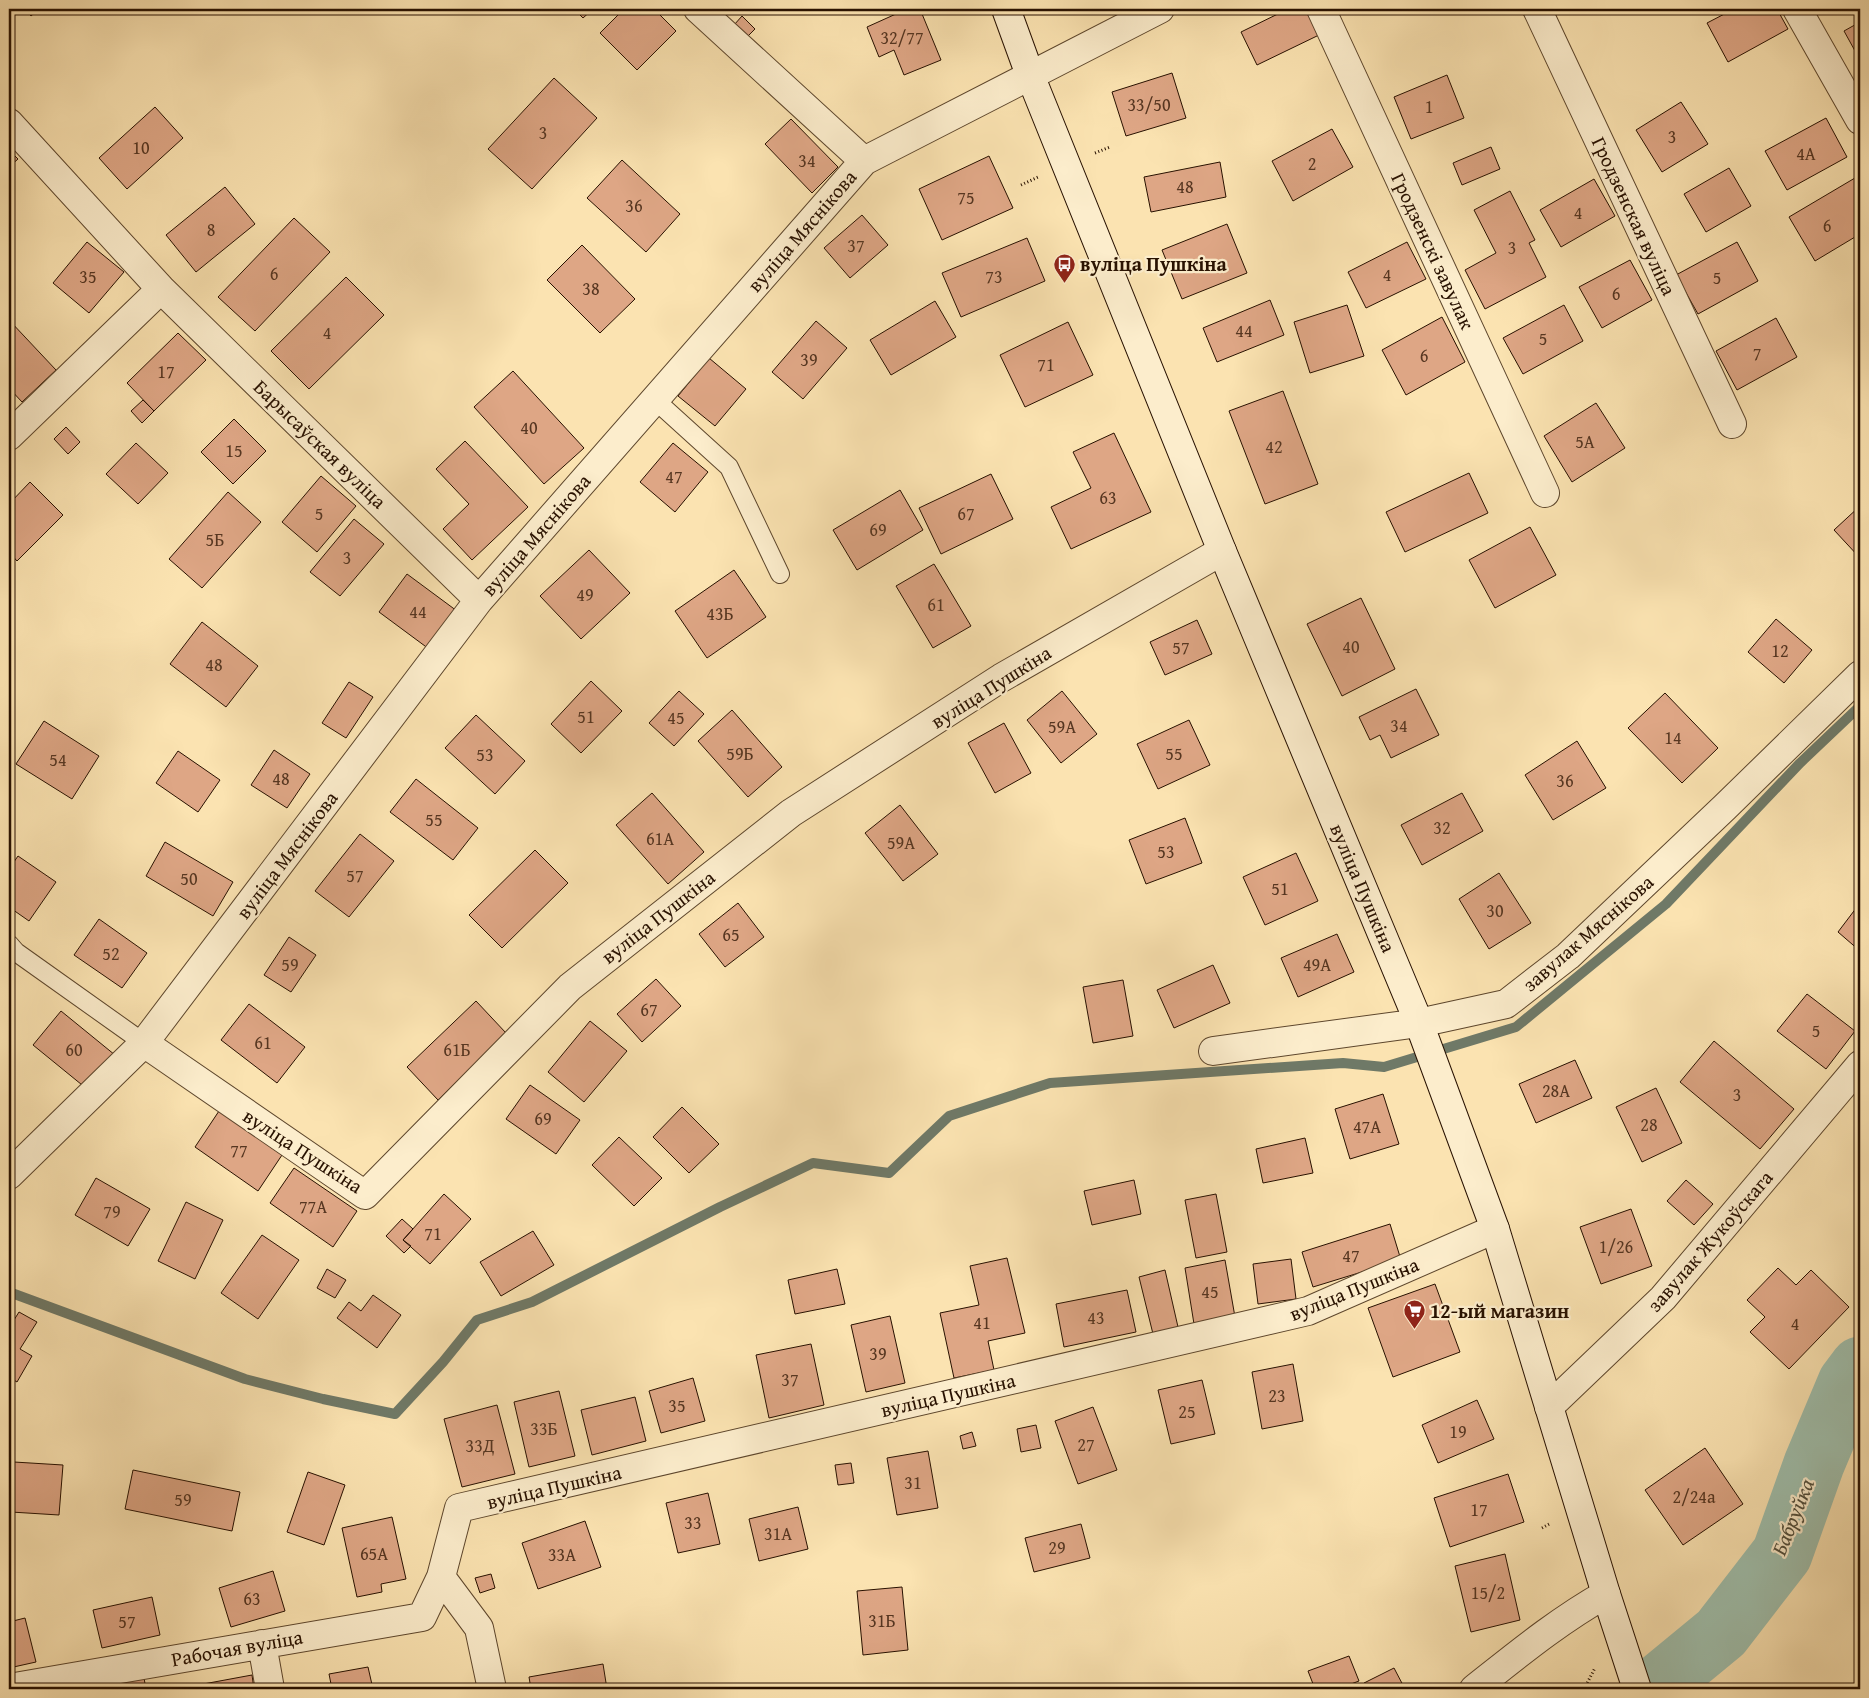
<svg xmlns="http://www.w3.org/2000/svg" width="1869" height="1698" font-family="'Gentium Book Plus',serif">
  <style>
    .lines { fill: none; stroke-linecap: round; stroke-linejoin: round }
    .stream { stroke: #6f7967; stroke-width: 10 }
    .river { stroke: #9fbeab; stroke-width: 61 }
    .building { fill: #dea685; stroke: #281100 }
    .service-casing { stroke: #5d462c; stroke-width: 20 }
    .minor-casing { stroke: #5d462c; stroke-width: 30 }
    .secondary-casing { stroke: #281100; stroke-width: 30 }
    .path { stroke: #281100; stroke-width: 3; stroke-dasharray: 1 2.5; stroke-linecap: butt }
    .service { stroke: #fcedcc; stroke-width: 18 }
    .minor { stroke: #fcedcc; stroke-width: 28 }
    .secondary { stroke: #fcedcc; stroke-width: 28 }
    .labels { text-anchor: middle; stroke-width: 4.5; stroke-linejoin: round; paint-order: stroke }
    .number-label { font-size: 18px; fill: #563621 }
    .street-label { font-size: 20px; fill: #281100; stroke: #fcedcc }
    .poi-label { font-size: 20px; font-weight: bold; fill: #281100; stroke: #fcedcc; text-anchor: start }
    .water-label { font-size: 21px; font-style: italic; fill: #524e3c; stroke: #fcedcc }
  </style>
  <rect width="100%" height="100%" fill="#fbe3b1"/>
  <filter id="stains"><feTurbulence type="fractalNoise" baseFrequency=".004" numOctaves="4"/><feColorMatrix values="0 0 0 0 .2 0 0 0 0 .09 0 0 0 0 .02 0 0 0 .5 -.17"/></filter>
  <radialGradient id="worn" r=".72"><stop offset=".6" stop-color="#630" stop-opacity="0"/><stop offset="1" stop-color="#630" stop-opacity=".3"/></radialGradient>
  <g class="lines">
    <path class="stream" d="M9,1292L245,1379L323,1399L395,1414L443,1362L477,1320L532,1302L720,1207L813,1163L889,1173L949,1116L1050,1083L1343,1063L1384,1067L1516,1027L1666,904L1800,763L1860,706"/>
    <path class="river" d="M1653,1689L1721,1633L1782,1554L1814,1464L1848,1383L1860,1367"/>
  </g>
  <path class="building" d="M25,9H39L31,16Z
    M574,9H593L583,18Z
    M624,9H654L676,31L637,70L600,33Z
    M907,9H920L941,60L904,75L894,50L879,57L867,27Z
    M1288,9H1306L1319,35L1257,65L1241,32Z
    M1734,9H1777L1788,29L1728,62L1707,23Z
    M742,16L755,29L747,37L734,25Z
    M1860,22V60L1844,31Z
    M1172,73L1186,118L1126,136L1112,92Z
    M1447,75L1464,118L1411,139L1394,97Z
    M554,78L597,118L532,189L488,149Z
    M1681,102L1708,144L1662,172L1636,130Z
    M155,107L183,138L127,189L99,158Z
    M1826,118L1847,157L1787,190L1765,151Z
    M791,119L838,167L812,193L765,144Z
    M1332,129L1353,167L1293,201L1272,161Z
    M1491,147L1500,169L1462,185L1453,163Z
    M9,150L18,159L9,167Z
    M989,156L1013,208L942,240L919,189Z
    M622,160L680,214L646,252L587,198Z
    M1220,162L1226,197L1151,212L1144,177Z
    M1729,168L1751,206L1706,232L1684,194Z
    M1860,175V234L1815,261L1789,217Z
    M1594,179L1615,216L1561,247L1540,210Z
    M225,187L255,224L196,272L166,235Z
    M1510,191L1535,240L1529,243L1546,277L1485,309L1465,270L1496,253L1474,210Z
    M862,215L888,245L850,278L824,248Z
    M294,218L330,252L255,331L218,297Z
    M1227,224L1247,273L1182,299L1162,250Z
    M1027,238L1045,281L961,317L942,273Z
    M87,242L124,272L89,313L53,283Z
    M1407,242L1426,279L1366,308L1348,272Z
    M1737,242L1758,281L1698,314L1676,275Z
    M582,245L635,299L600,333L547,280Z
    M1630,260L1652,300L1602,328L1579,287Z
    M346,277L384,315L309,389L271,351Z
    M1270,300L1284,335L1217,362L1203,328Z
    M935,301L956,337L891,375L870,340Z
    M1347,305L1364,356L1310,373L1294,322Z
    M1564,305L1583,341L1523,374L1503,338Z
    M1442,317L1465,362L1406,395L1382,350Z
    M1776,318L1797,357L1737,390L1716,351Z
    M9,320L56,370L22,402L9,388Z
    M816,321L847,348L803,399L772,372Z
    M1068,322L1093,375L1025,407L1000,355Z
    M178,333L206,360L154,411L127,383Z
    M709,358L746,389L715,426L678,396Z
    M513,371L584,448L544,484L474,407Z
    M1283,391L1318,484L1265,504L1229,411Z
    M143,400L154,411L142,423L131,411Z
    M1596,403L1625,448L1572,482L1544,436Z
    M234,419L266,451L233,484L201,452Z
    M66,427L80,442L68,454L54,439Z
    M1114,433L1151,512L1071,549L1051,507L1091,488L1073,452Z
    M465,441L528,507L472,560L443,529L469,504L436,469Z
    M136,443L168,473L138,504L106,474Z
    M673,443L708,472L675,512L640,482Z
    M1469,473L1488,513L1405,552L1386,512Z
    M991,474L1013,519L941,554L919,508Z
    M321,476L356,506L317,552L282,522Z
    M30,482L63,515L17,561L9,552V504Z
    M900,490L923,530L857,570L833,530Z
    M228,492L261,522L202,588L169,559Z
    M1860,506V558L1834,530Z
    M354,519L384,544L340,596L310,572Z
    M1530,527L1556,575L1495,608L1469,560Z
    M589,550L630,593L581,639L540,596Z
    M934,564L971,626L933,648L896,586Z
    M734,570L766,617L707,658L675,611Z
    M407,574L457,611L429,649L379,612Z
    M1361,598L1395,669L1342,696L1307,624Z
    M1776,619L1812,650L1784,683L1748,652Z
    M1197,620L1212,654L1165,675L1150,642Z
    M202,622L258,666L226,707L170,664Z
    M591,681L622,711L581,753L551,724Z
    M349,682L373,697L346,738L322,723Z
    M1416,689L1439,735L1391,758L1380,735L1370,740L1359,717Z
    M679,691L704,714L674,746L649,723Z
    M1062,691L1097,734L1061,763L1027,720Z
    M1665,693L1718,748L1682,783L1628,728Z
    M732,710L782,767L748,797L698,741Z
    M476,715L525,761L495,794L445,748Z
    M1189,720L1210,765L1158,789L1137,744Z
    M44,721L99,756L72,799L16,764Z
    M1004,723L1031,773L995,793L968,743Z
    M1577,741L1606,788L1553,820L1525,775Z
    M274,750L310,774L287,808L251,785Z
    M178,751L220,780L198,812L156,783Z
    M416,779L478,828L453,860L390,812Z
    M652,793L704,852L668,884L616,825Z
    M1462,793L1483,831L1422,865L1401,825Z
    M900,805L938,854L903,881L865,833Z
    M1185,818L1202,863L1146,884L1129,840Z
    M360,834L394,861L349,917L315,891Z
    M165,842L233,882L213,916L146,876Z
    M535,850L568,883L502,948L469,915Z
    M1296,853L1318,901L1265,925L1243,877Z
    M18,856L56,882L29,921L9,907V869Z
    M1499,873L1531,923L1489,949L1459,899Z
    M738,903L764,937L725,967L699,934Z
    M1860,903V951L1838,932Z
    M99,919L147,953L122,988L74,955Z
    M1337,934L1354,972L1298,997L1281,958Z
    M289,937L316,955L291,992L264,975Z
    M1213,965L1230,1003L1174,1028L1157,990Z
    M656,979L681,1006L642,1042L617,1014Z
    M1123,980L1133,1036L1093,1043L1083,987Z
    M1807,994L1855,1031L1826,1069L1777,1031Z
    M476,1001L506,1033L438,1100L407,1067Z
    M249,1004L305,1047L277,1083L221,1040Z
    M61,1011L115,1055L87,1089L33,1045Z
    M590,1021L627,1051L584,1102L548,1072Z
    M1714,1041L1794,1109L1760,1149L1680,1082Z
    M1575,1060L1592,1098L1536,1123L1519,1084Z
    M530,1085L580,1120L556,1154L506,1119Z
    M1656,1088L1682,1143L1642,1162L1616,1107Z
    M1383,1094L1399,1144L1350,1159L1335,1109Z
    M682,1107L719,1144L689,1173L653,1137Z
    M219,1111L282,1155L258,1191L195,1147Z
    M619,1137L662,1178L634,1206L592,1165Z
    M1305,1138L1313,1173L1263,1183L1256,1149Z
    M294,1168L357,1211L333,1247L270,1203Z
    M96,1178L150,1209L128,1246L75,1215Z
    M1134,1180L1141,1214L1092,1225L1084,1191Z
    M1686,1180L1713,1204L1694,1225L1667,1201Z
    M444,1194L471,1219L430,1264L403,1240Z
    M1216,1194L1227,1252L1196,1258L1185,1200Z
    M186,1202L223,1220L195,1279L158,1261Z
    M1631,1209L1652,1266L1601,1284L1580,1227Z
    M402,1219L413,1229L403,1240L411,1246L404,1253L386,1236Z
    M1390,1224L1401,1260L1313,1287L1302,1252Z
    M533,1231L554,1265L501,1296L480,1262Z
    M262,1235L299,1260L258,1319L221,1293Z
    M1007,1258L1025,1333L988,1341L994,1370L954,1378L940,1313L979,1305L970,1266Z
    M1291,1259L1296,1299L1258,1304L1253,1264Z
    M1225,1260L1235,1317L1194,1324L1185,1268Z
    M1778,1268L1796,1285L1811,1270L1849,1307L1789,1369L1750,1332L1765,1317L1747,1300Z
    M327,1269L346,1280L335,1298L317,1288Z
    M837,1269L845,1304L795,1314L788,1280Z
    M1165,1270L1178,1327L1153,1334L1139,1277Z
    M1435,1284L1460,1352L1393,1377L1368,1308Z
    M1127,1290L1136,1332L1064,1347L1056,1304Z
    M373,1295L401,1315L377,1348L337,1318L349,1302L361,1311Z
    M19,1312L37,1322L20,1349L32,1356L17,1382L9,1377V1317L14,1320Z
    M890,1316L905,1383L866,1392L851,1325Z
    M811,1344L824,1405L769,1418L756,1355Z
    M1293,1364L1303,1421L1262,1429L1252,1372Z
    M693,1378L705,1421L661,1433L649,1391Z
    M1202,1380L1215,1434L1171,1444L1158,1390Z
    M559,1391L575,1456L529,1467L514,1402Z
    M635,1397L646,1441L592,1455L581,1410Z
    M1477,1400L1494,1439L1438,1463L1422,1425Z
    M497,1405L515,1474L462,1487L444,1419Z
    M1093,1407L1117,1470L1078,1484L1055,1421Z
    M1036,1425L1041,1448L1021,1452L1017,1429Z
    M972,1432L976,1446L963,1449L960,1436Z
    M1705,1448L1743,1504L1683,1545L1645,1490Z
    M928,1451L938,1508L897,1515L887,1458Z
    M14,1462L63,1465L59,1515L11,1512Z
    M851,1463L854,1483L838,1485L835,1465Z
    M133,1470L240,1492L232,1531L125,1509Z
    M308,1472L345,1485L324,1545L287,1532Z
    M1508,1474L1524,1522L1450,1547L1434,1498Z
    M708,1493L720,1544L678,1553L666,1503Z
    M798,1507L808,1549L759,1561L749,1519Z
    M392,1517L406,1579L381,1584L382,1592L357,1597L342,1528Z
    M585,1521L601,1567L538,1589L522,1543Z
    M1081,1524L1090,1558L1034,1572L1025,1538Z
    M1505,1554L1520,1620L1471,1632L1455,1566Z
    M273,1571L285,1611L231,1627L219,1588Z
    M491,1574L495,1588L480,1593L475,1578Z
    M902,1587L908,1650L863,1655L857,1591Z
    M152,1597L160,1635L102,1648L93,1610Z
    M25,1618L36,1662L9,1668V1622Z
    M1349,1656L1359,1681L1351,1684L1353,1689H1315L1308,1671Z
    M603,1664L607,1689H531L529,1677Z
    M368,1667L373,1689H332L329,1674Z
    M1394,1668L1405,1689H1368L1364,1683Z
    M252,1675L254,1689H198V1685Z
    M144,1678L146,1689H104V1686Z
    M476,1684L477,1689H454Z"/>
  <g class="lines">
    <defs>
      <path id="service" d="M654,399L729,467L780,574
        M9,944L16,952L144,1043"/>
      <path id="minor" d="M698,9L864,161
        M1321,9L1545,493
        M1537,9L1732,424
        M1797,9L1860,120
        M9,123L161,289L479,600
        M9,436L161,289
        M144,1043L365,1195L570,987L791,813L1001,678L1222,551
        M1213,1051L1419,1023L1506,1004L1568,956L1725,807L1860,675
        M9,1175L144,1043L479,600L864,161L1160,9
        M1549,1407L1663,1298L1860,1065
        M441,1577L479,1628L492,1689
        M262,1644L270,1689
        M9,1688L422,1617L441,1577L459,1508L1308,1311L1495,1229
        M1474,1689C1517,1655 1558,1621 1606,1594"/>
      <path id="secondary" d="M1006,9L1030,75L1222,551L1419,1023L1495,1229L1606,1594L1637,1689"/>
    </defs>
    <use href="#service" class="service-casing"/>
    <use href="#minor" class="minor-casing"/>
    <use href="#secondary" class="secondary-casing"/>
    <path class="path" d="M1095,153L1110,147
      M1021,185L1038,177
      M1542,1528L1551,1523
      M1584,1689L1595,1668"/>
    <use href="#service" class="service"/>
    <use href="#minor" class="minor"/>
    <use href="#secondary" class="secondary"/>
  </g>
  <defs>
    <symbol id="bus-pin" viewBox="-11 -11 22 30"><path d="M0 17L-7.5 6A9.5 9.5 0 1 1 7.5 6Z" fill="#8f2418" stroke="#fcedcc"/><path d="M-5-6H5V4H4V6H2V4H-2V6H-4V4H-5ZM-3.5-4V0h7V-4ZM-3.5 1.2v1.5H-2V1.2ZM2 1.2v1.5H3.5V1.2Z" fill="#fff"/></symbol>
    <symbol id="supermarket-pin" viewBox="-11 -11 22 30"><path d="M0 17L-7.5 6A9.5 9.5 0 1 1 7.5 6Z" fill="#8f2418" stroke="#fcedcc"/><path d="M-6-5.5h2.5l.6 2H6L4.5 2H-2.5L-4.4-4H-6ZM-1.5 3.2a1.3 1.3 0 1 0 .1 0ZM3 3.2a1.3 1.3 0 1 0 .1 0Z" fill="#fff"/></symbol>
  </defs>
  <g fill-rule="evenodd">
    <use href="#bus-pin" x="1052" y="252" width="25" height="34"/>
    <use href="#supermarket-pin" x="1402" y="1298" width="25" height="34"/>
  </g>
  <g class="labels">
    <g class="number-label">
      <text x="902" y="44">32/77</text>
      <text x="1149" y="111">33/50</text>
      <text x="1429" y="113">1</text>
      <text x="543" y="139">3</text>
      <text x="1672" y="143">3</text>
      <text x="141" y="154">10</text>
      <text x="1806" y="160">4А</text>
      <text x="807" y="167">34</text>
      <text x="1312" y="170">2</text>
      <text x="1185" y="193">48</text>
      <text x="966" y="204">75</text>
      <text x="634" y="212">36</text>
      <text x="1578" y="219">4</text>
      <text x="1827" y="232">6</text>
      <text x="211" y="236">8</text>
      <text x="856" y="252">37</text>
      <text x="1512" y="254">3</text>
      <text x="274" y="280">6</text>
      <text x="1387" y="281">4</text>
      <text x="88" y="283">35</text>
      <text x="994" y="283">73</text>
      <text x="1717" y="284">5</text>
      <text x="591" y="295">38</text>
      <text x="1616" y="300">6</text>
      <text x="1244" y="337">44</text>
      <text x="327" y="339">4</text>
      <text x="1543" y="345">5</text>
      <text x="1757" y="360">7</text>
      <text x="1424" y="362">6</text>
      <text x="809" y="366">39</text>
      <text x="1046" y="371">71</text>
      <text x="166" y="378">17</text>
      <text x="529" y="434">40</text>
      <text x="1585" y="448">5А</text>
      <text x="1274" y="453">42</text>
      <text x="234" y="457">15</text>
      <text x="674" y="483">47</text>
      <text x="1108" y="504">63</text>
      <text x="319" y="520">5</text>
      <text x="966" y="520">67</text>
      <text x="878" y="536">69</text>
      <text x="215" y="546">5Б</text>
      <text x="347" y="564">3</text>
      <text x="585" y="601">49</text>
      <text x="936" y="611">61</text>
      <text x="418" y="618">44</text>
      <text x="720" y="620">43Б</text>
      <text x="1351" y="653">40</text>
      <text x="1181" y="654">57</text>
      <text x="1780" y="657">12</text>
      <text x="214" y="671">48</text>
      <text x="586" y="723">51</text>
      <text x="676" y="724">45</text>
      <text x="1399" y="732">34</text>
      <text x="1062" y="733">59А</text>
      <text x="1673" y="744">14</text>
      <text x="740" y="760">59Б</text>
      <text x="1174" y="760">55</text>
      <text x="485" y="761">53</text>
      <text x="58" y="766">54</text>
      <text x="281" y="785">48</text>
      <text x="1565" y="787">36</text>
      <text x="434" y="826">55</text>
      <text x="1442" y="834">32</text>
      <text x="660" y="845">61А</text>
      <text x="901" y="849">59А</text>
      <text x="1166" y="858">53</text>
      <text x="355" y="882">57</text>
      <text x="189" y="885">50</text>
      <text x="1280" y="895">51</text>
      <text x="1495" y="917">30</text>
      <text x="731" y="941">65</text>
      <text x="111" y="960">52</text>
      <text x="290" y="971">59</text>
      <text x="1317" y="971">49А</text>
      <text x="649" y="1016">67</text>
      <text x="1816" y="1037">5</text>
      <text x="263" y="1049">61</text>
      <text x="74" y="1056">60</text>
      <text x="457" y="1056">61Б</text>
      <text x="1556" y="1097">28А</text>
      <text x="1737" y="1101">3</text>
      <text x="543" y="1125">69</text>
      <text x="1649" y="1131">28</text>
      <text x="1367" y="1133">47А</text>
      <text x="239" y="1157">77</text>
      <text x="313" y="1213">77А</text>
      <text x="112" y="1218">79</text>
      <text x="433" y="1240">71</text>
      <text x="1616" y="1253">1/26</text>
      <text x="1351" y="1262">47</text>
      <text x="1210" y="1298">45</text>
      <text x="1096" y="1324">43</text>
      <text x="982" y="1329">41</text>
      <text x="1795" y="1330">4</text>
      <text x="878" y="1360">39</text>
      <text x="790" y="1386">37</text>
      <text x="1277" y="1402">23</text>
      <text x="677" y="1412">35</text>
      <text x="1187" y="1418">25</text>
      <text x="544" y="1435">33Б</text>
      <text x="1458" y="1438">19</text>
      <text x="1086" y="1451">27</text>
      <text x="480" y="1452">33Д</text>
      <text x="913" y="1489">31</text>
      <text x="1694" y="1503">2/24а</text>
      <text x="183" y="1506">59</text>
      <text x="1479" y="1516">17</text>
      <text x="693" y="1529">33</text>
      <text x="778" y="1540">31А</text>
      <text x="1057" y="1554">29</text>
      <text x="374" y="1560">65А</text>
      <text x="562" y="1561">33А</text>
      <text x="1488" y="1599">15/2</text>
      <text x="252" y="1605">63</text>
      <text x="882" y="1627">31Б</text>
      <text x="127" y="1628">57</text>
    </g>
    <g class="street-label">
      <text transform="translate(1634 216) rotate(65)" y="7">Гродзенская вуліца</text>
      <text transform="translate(802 231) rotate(-49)" y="7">вуліца Мяснікова</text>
      <text transform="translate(1433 251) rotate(65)" y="7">Гродзенскі завулак</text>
      <text transform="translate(320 444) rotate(44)" y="7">Барысаўская вуліца</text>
      <text transform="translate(536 535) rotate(-49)" y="7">вуліца Мяснікова</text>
      <text transform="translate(991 687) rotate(-32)" y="7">вуліца Пушкіна</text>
      <text transform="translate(287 855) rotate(-53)" y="7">вуліца Мяснікова</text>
      <text transform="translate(1363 888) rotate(67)" y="7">вуліца Пушкіна</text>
      <text transform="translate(658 917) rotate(-38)" y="7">вуліца Пушкіна</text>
      <text transform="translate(1588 933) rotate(-41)" y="7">завулак Мяснікова</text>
      <text transform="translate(303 1151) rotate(33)" y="7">вуліца Пушкіна</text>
      <text transform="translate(1710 1241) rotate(-49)" y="7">завулак Жукоўскага</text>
      <text transform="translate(1354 1289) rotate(-22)" y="7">вуліца Пушкіна</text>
      <text transform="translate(948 1395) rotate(-13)" y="7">вуліца Пушкіна</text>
      <text transform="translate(554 1487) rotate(-13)" y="7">вуліца Пушкіна</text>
      <text transform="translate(237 1648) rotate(-10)" y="7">Рабочая вуліца</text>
    </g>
    <g class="poi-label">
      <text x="1080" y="271">вуліца Пушкіна</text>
      <text x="1430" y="1318">12-ый магазин</text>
    </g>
    <g class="water-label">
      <text transform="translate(1793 1517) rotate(-68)" y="7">Бабруйка</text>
    </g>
  </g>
  <rect width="1869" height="1698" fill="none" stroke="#fbe3b1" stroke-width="30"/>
  <rect x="10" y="10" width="1849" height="1678" fill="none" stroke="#281100" stroke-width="2.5"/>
  <rect x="15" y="15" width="1839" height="1668" fill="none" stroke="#281100"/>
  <rect width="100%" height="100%" filter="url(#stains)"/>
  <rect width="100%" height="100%" fill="url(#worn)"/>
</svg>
